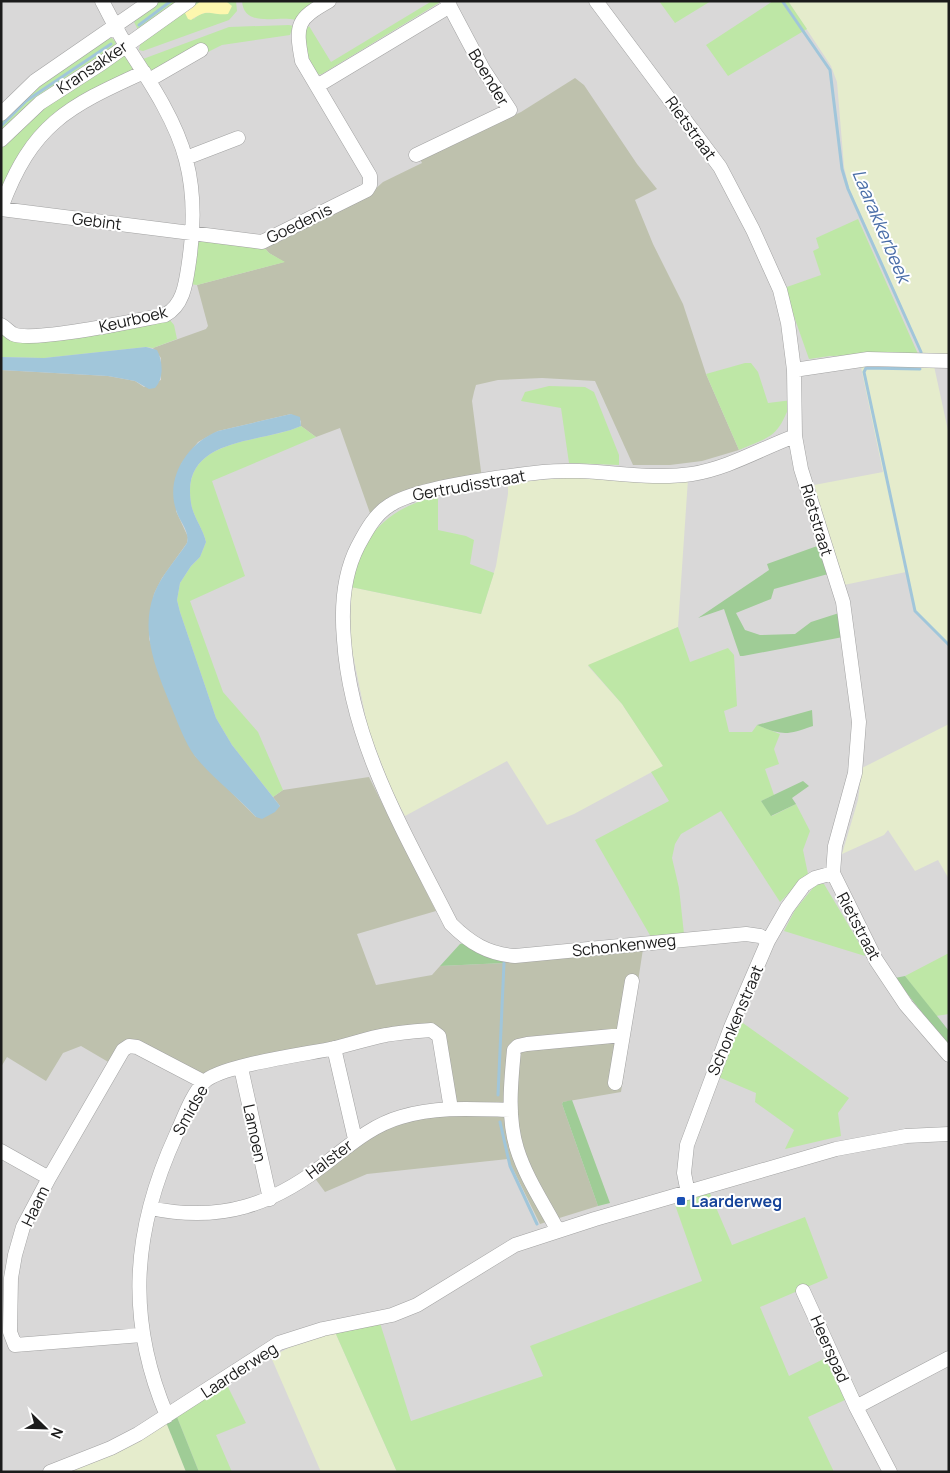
<svg xmlns="http://www.w3.org/2000/svg" width="950" height="1473" font-family="Manrope,sans-serif">
  <style>
    .residential { fill: #d9d8d8 }
    .construction { fill: #bec1ad }
    .farmland { fill: #e5eccc }
    .grass { fill: #bee7a6 }
    .forest { fill: #9fcc96 }
    .sand { fill: #fdf7ae }
    .water { fill: #a1c6da }
    .lines { fill: none; stroke-linecap: round; stroke-linejoin: round }
    .stream { stroke: #a1c6da; stroke-width: 3 }
    .minor-casing { stroke: #a2a2a2; stroke-width: 15 }
    .minor { stroke: #fff; stroke-width: 14 }
    .transit-dot { fill: #1a4fb4; stroke: #fff; stroke-width: 2 }
    .labels { text-anchor: middle; stroke-width: 4; stroke-linejoin: round; paint-order: stroke }
    .street-label { font-size: 16px; fill: #1b1b1b; stroke: #fff }
    .transit-label { font-size: 16px; font-weight: bold; fill: #164399; stroke: #fff; text-anchor: start }
    .water-label { font-size: 18px; font-style: italic; fill: #4a6ea8; stroke: #fff }
  </style>
  <rect width="100%" height="100%" fill="#edeae1"/>
  <path class="residential" d="M1,1H949V1472H192L175,1433L92,1472H1Z"/>
  <path class="construction" d="M575,78L584,85L637,164L657,189L635,200L653,244L683,304L706,374L739,450L702,461L670,465H633L595,381L542,378L498,380L476,385L474,392L472,401L482,479L371,516L340,428L316,437L301,426V421L291,414L218,431L198,442L181,464L176,511L188,537L187,543L162,578L154,594L149,626V639L195,756L256,817L280,806L273,797L283,790L369,777L436,911L357,934L376,985L432,975L440,966L504,963L510,959L643,949L621,1092L563,1102L562,1104L598,1206L540,1224L508,1159L367,1174L325,1192L314,1177L363,1142L393,1126L421,1116L456,1113L440,1029L201,1075L136,1040L110,1063L81,1046L63,1053L46,1081L7,1057L1,1067V370L108,376L135,381L144,387L161,380V358L153,348L206,329L208,326L197,285L284,262L269,253L262,245L372,192L383,182L422,163L420,159L521,112Z"/>
  <path class="farmland" d="M788,1H949V356L923,354L849,188L844,167L837,82L831,66Z
    M934,366L949,435V645L914,611L906,572L844,585L814,485L883,472L861,367Z
    M583,476L688,479L678,627L588,666L622,704L663,766L574,814L547,825L507,761L405,816L392,791L368,729L350,640L351,587L481,614L496,566L508,494V483Z
    M949,724V879L938,860L915,871L888,830L884,835L842,854L858,800L862,768Z
    M335,1332L397,1472H321L271,1357L296,1344Z
    M166,1422L186,1472H63Z"/>
  <path class="grass" d="M159,1H183L138,30L134,22Z
    M195,1H201L185,13L194,19C204,8 216,15 228,14L227,2L213,1H236L237,11L229,20L143,51L139,50L141,40Z
    M242,1H318L295,20C279,15 244,29 242,1Z
    M432,1H442L322,74L317,75L307,62L305,31L309,26L331,62Z
    M659,1H711L675,23Z
    M773,1H788L807,29L728,76L706,45Z
    M289,25L293,26L290,35L222,45L208,52L203,46L152,72L143,59L229,27Z
    M112,38L116,43L115,46L1,136V117L17,101L102,41Z
    M122,53L134,65L132,71L80,97L1,196V148L6,139L60,94Z
    M858,219L918,354L830,356L809,359L784,288L821,275L813,251L819,248L816,238Z
    M203,239L262,245L269,253L285,262L197,285L190,284L198,243Z
    M169,319L174,325L177,339L153,348L146,347L44,358L1,357V329L8,335Z
    M745,363H751L758,372L768,403L792,400C777,437 775,435 739,450L706,374Z
    M549,386L585,387L594,392L619,455V465L569,463L561,408L521,401L525,392Z
    M301,426L316,437L212,481L245,576L190,601L223,692L258,732L283,790L273,797L232,745L216,718L180,612L177,600L180,583L191,566L200,557L206,542C203,528 193,517 191,503C180,436 262,444 301,426Z
    M438,496V530L466,536L474,540L470,564L494,573L481,614L351,587C360,536 387,508 438,496Z
    M678,627L690,662L728,648L734,655L737,706L724,711L729,732H752L757,725L780,734L774,749L779,764L765,769L774,795L761,801L772,816L796,804L810,831L803,850L808,874L780,902L721,811L681,834L675,844L672,858L679,888L684,934L651,937L595,840L669,801L651,772L663,766L622,704L588,665Z
    M817,883L824,884L864,951L865,956L784,931L795,910Z
    M949,953V1014L936,1016L905,976Z
    M740,1021L849,1098L838,1113L841,1136L785,1149L794,1130L755,1102L756,1093L716,1076Z
    M709,1191L732,1245L805,1217L828,1278L760,1307L789,1376L838,1352L858,1394L808,1417L834,1472H397L335,1332L380,1323L411,1421L543,1376L530,1346L702,1281L674,1202Z
    M227,1385L246,1423L216,1435L232,1472H199L177,1417Z"/>
  <path class="forest" d="M820,545L828,574L774,589L771,599L736,613L745,630L760,635L795,634L811,622L839,613L843,637L743,656H740L724,609L698,618L769,570L767,564Z
    M812,710L813,726C787,735 783,736 757,725Z
    M803,781L809,786L792,798L796,804L771,816L761,801Z
    M464,943L510,959L504,963L440,966L460,944Z
    M905,976L949,1031V1047L895,978Z
    M572,1100L610,1203L598,1206L562,1104L563,1102Z
    M177,1417L199,1472H186L166,1422Z"/>
  <path class="sand" d="M201,1L227,2L232,6L228,14C209,16 210,7 191,20L188,19L185,13Z"/>
  <path class="water" d="M146,347L157,350C163,361 164,379 155,388L149,389L135,381L108,376L1,370V357L44,358Z
    M291,414L300,417L301,426C261,444 180,436 191,503C193,517 203,528 206,542L200,557L191,566L180,583L177,600L180,612L216,718L232,745L280,806L275,812L262,819L256,817C237,796 212,778 194,755C185,742 179,726 173,711C158,674 139,634 154,594C162,574 176,560 187,543C190,531 179,521 176,510C165,477 188,443 218,431Z"/>
  <g class="lines">
    <path class="stream" d="M783,2L830,70L842,169L848,189L921,352
      M139,25L171,1
      M1,126L26,101L111,44
      M920,369L866,368L864,372L915,611L949,645
      M498,1095L504,963
      M500,1122L510,1166L537,1224"/>
    <defs>
      <path id="minor" d="M596,1L720,167L753,230L780,290L788,323L794,370L795,436L801,469L843,602L859,722L855,773L835,846L833,873L876,960L906,1005L949,1055
        M149,80L201,50
        M317,86L450,6
        M1,114L35,81L151,1
        M1,140L40,103L102,63L189,1
        M416,155L510,110L483,69L447,1
        M186,158L238,138
        M1,208C32,124 67,107 144,72
        M1,209L262,242L367,190L370,185V176L302,61C295,24 297,19 329,1
        M1,325C5,327 9,332 13,334C33,343 138,320 165,315C184,305 186,282 189,262C194,228 195,194 186,160C176,120 148,79 126,45C117,31 110,16 102,1
        M794,370L868,359L949,361
        M768,941L760,936L746,934L515,956C488,954 470,943 451,924C405,833 351,744 344,640C341,607 343,575 358,546C366,531 375,514 390,505C419,486 507,476 543,472C593,467 643,481 692,474C729,468 760,449 795,436
        M334,1048L355,1139
        M241,1068L270,1199
        M615,1083L632,981
        M1,1151L49,1178
        M688,1193L684,1173L687,1145L731,1027L768,941L787,908L804,885L815,878L833,873
        M150,1208C221,1223 274,1205 330,1160C352,1143 373,1125 401,1117C437,1106 475,1109 511,1110
        M558,1231C544,1204 526,1178 517,1149C507,1117 511,1082 514,1050L518,1046L527,1044L623,1035
        M803,1291L856,1407
        M142,1335L15,1345L10,1332L11,1278L15,1255L23,1227L49,1178L123,1050L129,1046L137,1047L204,1082
        M167,1416C126,1319 132,1231 176,1135C184,1118 191,1096 204,1082C221,1065 308,1054 335,1048C352,1044 369,1038 386,1035C401,1032 417,1031 431,1030L439,1036L451,1109
        M50,1472L111,1448L138,1434L279,1343L323,1329L392,1315L417,1305L515,1245L595,1219L836,1149L906,1136L949,1134
        M890,1472L856,1407L949,1358"/>
    </defs>
    <use href="#minor" class="minor-casing"/>
    <use href="#minor" class="minor"/>
  </g>
  <rect class="transit-dot" x="676" y="1196" width="10" height="10" rx="2.5"/>
  <g class="labels">
    <g class="street-label">
      <text transform="translate(92 67) rotate(-34)" y="6">Kransakker</text>
      <text transform="translate(489 77) rotate(59)" y="6">Boender</text>
      <text transform="translate(691 128) rotate(54)" y="6">Rietstraat</text>
      <text transform="translate(97 221) rotate(7)" y="6">Gebint</text>
      <text transform="translate(299 223) rotate(-26)" y="6">Goedenis</text>
      <text transform="translate(133 319) rotate(-13)" y="6">Keurboek</text>
      <text transform="translate(469 485) rotate(-10)" y="6">Gertrudisstraat</text>
      <text transform="translate(817 520) rotate(73)" y="6">Rietstraat</text>
      <text transform="translate(859 926) rotate(62)" y="6">Rietstraat</text>
      <text transform="translate(624 945) rotate(-6)" y="6">Schonkenweg</text>
      <text transform="translate(735 1020) rotate(-67)" y="6">Schonkenstraat</text>
      <text transform="translate(190 1110) rotate(-61)" y="6">Smidse</text>
      <text transform="translate(255 1133) rotate(78)" y="6">Lamoen</text>
      <text transform="translate(329 1159) rotate(-37)" y="6">Halster</text>
      <text transform="translate(35 1206) rotate(-64)" y="6">Haam</text>
      <text transform="translate(830 1349) rotate(66)" y="6">Heerspad</text>
      <text transform="translate(239 1370) rotate(-33)" y="6">Laarderweg</text>
    </g>
    <g class="transit-label">
      <text x="691" y="1207">Laarderweg</text>
    </g>
    <g class="water-label">
      <text transform="translate(881 226) rotate(67)" y="6">Laarakkerbeek</text>
    </g>
  </g>
  <rect width="950" height="1473" fill="none" stroke="#1b1b1b" stroke-width="5"/>
  <g transform="translate(45 1428) rotate(113)" stroke="#ffffff" stroke-width="4" paint-order="stroke">
  <path d="M0-4L9 19L0 12L-9 19Z" fill="#1b1b1b"/>
  <text y="-8" font-size="14" font-weight="bold" text-anchor="middle" fill="#1b1b1b">N</text>
  </g>
</svg>
